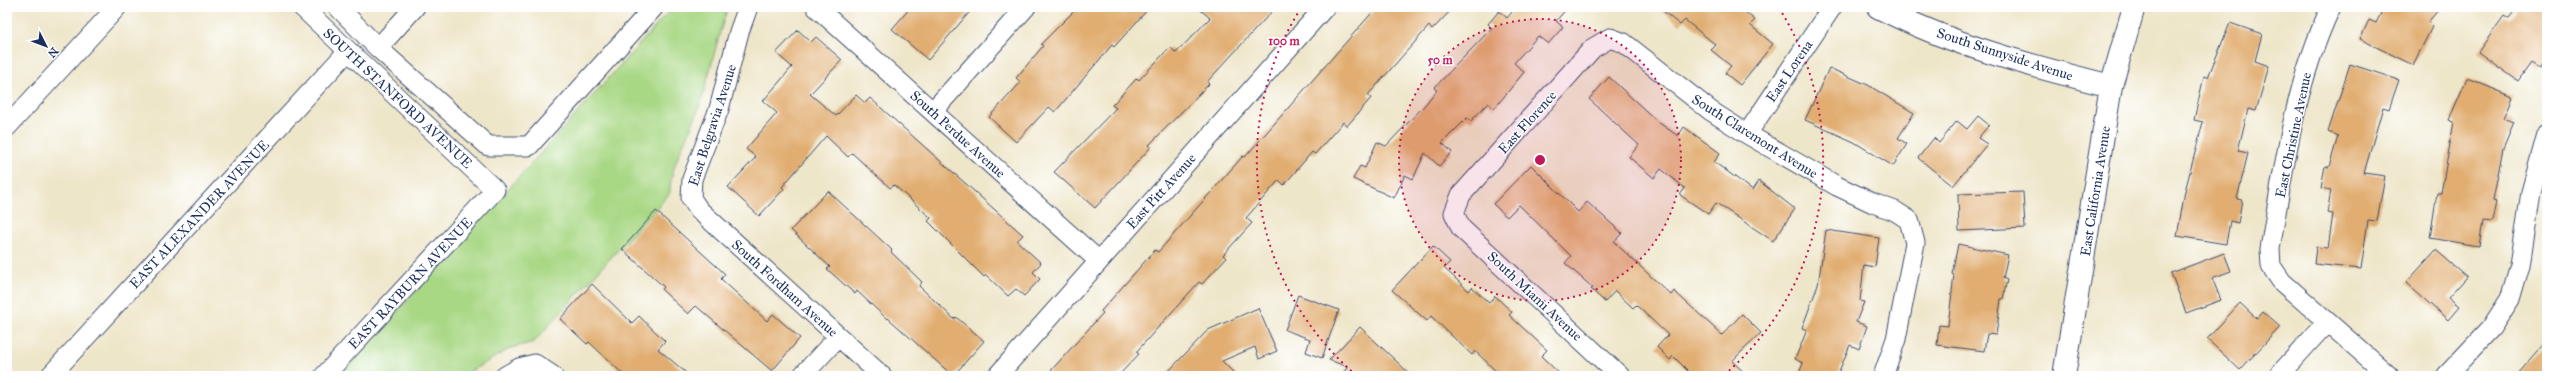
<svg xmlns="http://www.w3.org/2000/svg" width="2554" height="383" font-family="'IM FELL Great Primer',serif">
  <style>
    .green { fill: #a9d885; stroke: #628472 }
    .building { fill: #e1ad71 }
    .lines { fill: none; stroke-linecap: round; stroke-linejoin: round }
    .street-casing { stroke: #3b4a6e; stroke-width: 21 }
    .secondary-casing { stroke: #3b4a6e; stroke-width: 24 }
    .street { stroke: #fff; stroke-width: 19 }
    .secondary { stroke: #fff; stroke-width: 22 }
    .ring { fill: none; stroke: #c2185b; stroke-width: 2; stroke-dasharray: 2 4 }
    .labels { text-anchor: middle; stroke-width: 3; stroke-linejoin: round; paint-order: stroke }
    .street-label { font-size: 14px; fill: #1b2f5e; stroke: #fff }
    .centre { fill: #c2185b; stroke: #fff; stroke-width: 2 }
    .ring-label { font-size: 12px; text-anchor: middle; font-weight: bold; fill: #c2185b; stroke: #fff; stroke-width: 3; stroke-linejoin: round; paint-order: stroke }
  </style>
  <rect width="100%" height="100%" fill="#fff"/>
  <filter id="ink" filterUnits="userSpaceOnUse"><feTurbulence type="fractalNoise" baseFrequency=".025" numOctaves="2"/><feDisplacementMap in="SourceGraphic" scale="8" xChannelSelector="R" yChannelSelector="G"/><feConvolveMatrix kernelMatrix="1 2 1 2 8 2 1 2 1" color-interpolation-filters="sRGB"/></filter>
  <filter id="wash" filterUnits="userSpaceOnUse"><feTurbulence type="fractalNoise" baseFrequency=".012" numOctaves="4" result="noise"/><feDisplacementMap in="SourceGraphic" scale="16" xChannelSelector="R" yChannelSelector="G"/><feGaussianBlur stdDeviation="0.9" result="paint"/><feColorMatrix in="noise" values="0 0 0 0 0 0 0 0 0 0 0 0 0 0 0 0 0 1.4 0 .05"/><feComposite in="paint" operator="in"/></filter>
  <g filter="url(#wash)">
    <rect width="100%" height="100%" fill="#eee6c9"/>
    <path class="green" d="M673,7H728C716,41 710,76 698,110C689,137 670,163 670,193L534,342L511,348L462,376H339Z"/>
    <g id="blocks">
      <path class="building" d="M911,7H974L928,60L892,29Z
        M1078,7H1150L1114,47L1112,45L1055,112L1049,107L1016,142L989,117L1021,82L1016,78L1043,46L1041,44Z
        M1197,7H1276L1207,82L1209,84L1149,145L1151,147L1095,208L1054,172L1116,108L1112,105L1137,78L1139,80L1170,47L1176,53L1210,18Z
        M1377,7H1454L1432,30L1429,26L1368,95L1371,98L1347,126L1343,122L1315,154L1312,152L1284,185L1279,180L1246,218L1252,223L1223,255L1226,258L1202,284L1199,282L1136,352L1139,354L1118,376H1046L1103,313L1101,311L1155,250L1158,252L1243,156L1245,157Z
        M1516,7H1568L1556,21L1563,27L1548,44L1538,36L1514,63L1524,72L1494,109L1488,103L1471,121L1467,118L1442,143L1452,152L1439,166L1425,153L1413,179L1405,175L1394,198L1353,179L1360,166L1365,168L1377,142L1386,146L1423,107L1437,90L1434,88L1492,28L1488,24L1499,11L1507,18Z
        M1658,7H1739L1755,20L1750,25L1773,44L1740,85L1725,73L1731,66L1711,50L1716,45L1685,20L1680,25Z
        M2384,7H2441L2428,22L2433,25L2413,65L2360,39L2369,20L2376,23Z
        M2519,7H2547V57L2539,68L2531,63L2518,81L2478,52L2504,16L2509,19Z
        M2230,23L2262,34L2255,61L2269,66L2256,111L2248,109L2238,151L2248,153L2237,199L2242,200L2238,223L2230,221L2226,244L2177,236L2185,191L2203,122L2194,120L2204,76L2208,77Z
        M798,30L811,42L816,37L842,60L810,94L836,116L856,95L865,103L870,98L1023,235L1017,241L1041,263L1033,272L1040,279L1024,296L1016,289L1008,296L986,275L984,277L928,221L931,218L894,185L890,188L852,153L848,157L826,136L782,187L784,189L759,216L728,187L756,157L746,149L777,113L763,101L792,67L776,53Z
        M2350,64L2399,80L2389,109L2383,107L2364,173L2385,176L2377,221L2368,220L2361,269L2314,264L2316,247L2328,248L2333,214L2327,213L2331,190L2321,188L2325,166L2329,167L2338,136L2328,132Z
        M1829,68L1868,85L1914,113L1898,138L1907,144L1893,166L1854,142L1805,120Z
        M1609,77L1658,122L1678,136L1684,127L1720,153L1714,162L1753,190L1759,181L1795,209L1773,241L1716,203L1708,214L1680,195L1685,188L1661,169L1654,178L1629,157L1639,145L1589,99Z
        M2467,78L2513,97L2504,118L2514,122L2503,148L2493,201L2496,202L2492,222L2483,221L2479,246L2430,238L2437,193H2441L2454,122L2449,120Z
        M1978,116L1989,125L1978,138L1987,144L1953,186L1918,158L1934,138L1939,143L1957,121L1967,129Z
        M1531,165L1578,212L1587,202L1622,233L1614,242L1671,295L1674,291L1722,335L1742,314L1761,333L1732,361L1748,376H1693L1673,356L1670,360L1657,347L1668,335L1636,305L1633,308L1615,291L1605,302L1591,289L1593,288L1565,263L1571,256L1519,205L1507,217L1493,204Z
        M828,191L892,250L891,252L922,282L919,286L954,319L956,317L984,341L953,376L888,318L887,319L857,291L855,294L827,269L830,267L791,230Z
        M2023,192L2025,228L1959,231L1958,194Z
        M656,211L725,274L721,279L767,321L773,314L800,338L772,371L696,306L688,314L662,290L664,287L622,249Z
        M1826,230L1879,238L1875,267L1864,265L1860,301L1864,302L1856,322L1867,326L1859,349L1850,345L1837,376H1798L1803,363L1795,359L1807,330L1802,328L1818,285Z
        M1958,244L2008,255L2003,278L2007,280L2003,299H2001L1996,335L1987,334L1984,351L1937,345L1939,325L1948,326L1954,275L1952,274Z
        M1433,246L1450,262L1444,268L1469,291L1472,287L1489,303L1495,296L1512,312L1509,315L1547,350L1541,356L1562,376H1501L1475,351L1472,355L1431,316L1427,321L1392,290Z
        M2436,250L2467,277L2448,298L2459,307L2448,320L2406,283Z
        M2224,253L2231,271L2212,278L2221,300L2186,313L2171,273Z
        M592,284L632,323L639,316L665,341L658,349L690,376H625L589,342L587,344L560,319Z
        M1298,295L1339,310L1322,358L1306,352L1310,339L1285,330Z
        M2240,303L2257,319L2263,312L2280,327L2240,370L2207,339Z
        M1258,308L1277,351L1259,359L1255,347L1222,361L1237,376H1164L1208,330Z
        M1360,327L1412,376H1340L1348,367L1329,360Z
        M2547,341V376H2516Z"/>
    </g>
  </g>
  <g filter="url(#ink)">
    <use href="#blocks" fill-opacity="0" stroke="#3b4a6e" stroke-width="1"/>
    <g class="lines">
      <defs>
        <path id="street" d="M302,7L495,190L324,376
          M338,7L378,48L488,146H529L654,7
          M748,7L739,32L719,109L692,179L691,198L699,210L882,376
          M816,7L1099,261
          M2331,7C2295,83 2284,166 2270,249L2271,266L2282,282L2389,376
          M378,48L415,7
          M933,111L1026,7
          M7,127L117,7
          M1747,134L1832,7
          M50,376L348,51
          M505,376L519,368L535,364L553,376
          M802,376L838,337
          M997,376L1325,7
          M1620,376L1461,228L1454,213L1461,195L1593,48L1610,38L1624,43L1711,111L1747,134L1837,186L1873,203L1895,211L1909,220L1915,243L1896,339L1883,376
          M2278,376L2327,322
          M2446,376L2491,328L2510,299L2520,265L2531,192L2547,134"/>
        <path id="secondary" d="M1878,7C1952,45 2031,66 2111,86
          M2064,376L2111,86L2134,7"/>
      </defs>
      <use href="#street" class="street-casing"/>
      <use href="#secondary" class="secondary-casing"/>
      <use href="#street" class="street"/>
      <use href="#secondary" class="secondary"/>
    </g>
  </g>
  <circle cx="1540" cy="160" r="141" fill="#c2185b" fill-opacity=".12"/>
  <g class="ring">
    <circle cx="1540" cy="160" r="141"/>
    <path d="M1356 375A283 283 0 0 1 1301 8M1779 8A283 283 0 0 1 1724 375"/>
  </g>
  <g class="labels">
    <g class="street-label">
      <text transform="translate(2005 54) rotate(18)" y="5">South Sunnyside Avenue</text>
      <text transform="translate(1789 71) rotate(-56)" y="5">East Lorena</text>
      <text transform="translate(398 98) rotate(43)" y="5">SOUTH STANFORD AVENUE</text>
      <text transform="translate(1527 122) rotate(-48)" y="5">East Florence</text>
      <text transform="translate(712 125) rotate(-72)" y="5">East Belgravia Avenue</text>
      <text transform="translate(958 134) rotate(42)" y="5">South Perdue Avenue</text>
      <text transform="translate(2293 135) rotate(-78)" y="5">East Christine Avenue</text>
      <text transform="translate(1755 136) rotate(32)" y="5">South Claremont Avenue</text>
      <text transform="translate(1161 191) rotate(-48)" y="5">East Pitt Avenue</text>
      <text transform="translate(2095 191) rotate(-81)" y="5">East California Avenue</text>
      <text transform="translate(199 214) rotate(-47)" y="5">EAST ALEXANDER AVENUE</text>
      <text transform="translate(410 283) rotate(-47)" y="5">EAST RAYBURN AVENUE</text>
      <text transform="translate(785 288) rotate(42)" y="5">South Fordham Avenue</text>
      <text transform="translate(1535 296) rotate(43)" y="5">South Miami Avenue</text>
    </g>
  </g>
  <circle cx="1540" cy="160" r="6" class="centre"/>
  <g class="ring-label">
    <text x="1284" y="45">100 m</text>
    <text x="1440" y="64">50 m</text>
  </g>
  <rect width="2554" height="383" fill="none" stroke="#fff" stroke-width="24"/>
  <g transform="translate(46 46) rotate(132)" stroke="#ffffff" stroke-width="3" paint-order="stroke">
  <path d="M0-3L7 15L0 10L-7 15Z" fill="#1b2f5e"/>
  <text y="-6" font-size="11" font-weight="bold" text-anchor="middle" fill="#1b2f5e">N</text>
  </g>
</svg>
